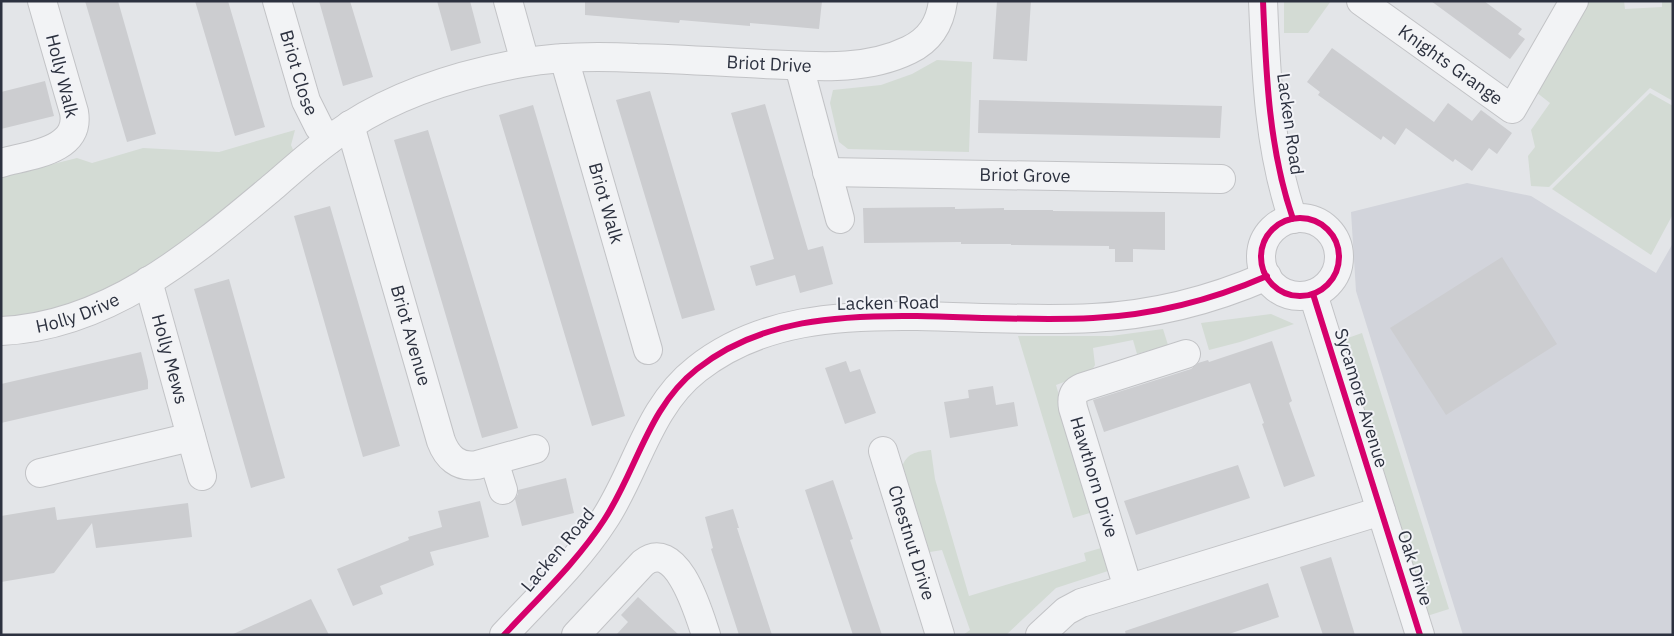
<svg xmlns="http://www.w3.org/2000/svg" width="1674" height="636" font-family="'IBM Plex Sans',sans-serif">
  <style>
    .built { fill: #d2d4db }
    .green { fill: #d3dbd4 }
    .building { fill: #cccdd0 }
    .lines { fill: none; stroke-linecap: round; stroke-linejoin: round }
    .minor-casing { stroke: #c2c3c6; stroke-width: 30 }
    .minor { stroke: #f2f3f5; stroke-width: 28 }
    .cycleway-casing { stroke: #f2f3f7; stroke-width: 9 }
    .cycleway { stroke: #d6006c; stroke-width: 6 }
    .labels { text-anchor: middle; stroke-width: 4; stroke-linejoin: round; paint-order: stroke }
    .street-label { font-size: 18px; fill: #2c313f; stroke: #f2f3f7 }
  </style>
  <rect width="100%" height="100%" fill="#e3e5e8"/>
  <path class="built" d="M1467,183L1531,196L1656,273L1673,243V635H1463L1356,291L1351,212Z"/>
  <path class="green" d="M1284,1H1331L1308,33H1284Z
    M1588,1H1624L1625,9L1662,7V1H1673V101L1650,88L1549,187L1531,186L1528,156L1535,147L1531,130L1550,103L1536,92Z
    M937,60L972,62L969,152L848,149L839,142L830,103L833,90L881,85L912,74Z
    M1650,93L1673,106V214L1651,255L1552,189Z
    M295,130L291,145L294,152C222,211 150,276 61,308C42,315 21,317 1,317V177L77,158L92,163L143,148L219,152Z
    M1271,314L1294,324L1240,342L1209,350L1201,323Z
    M1163,329L1168,345L1137,354L1133,340L1093,348L1095,365L1091,372L1056,385L1093,512L1073,518L1018,336H1111Z
    M1362,333L1449,609L1427,616L1354,383L1345,339Z
    M931,450L935,479L969,596L1086,561L1084,553L1101,548L1108,571L1056,588L1006,635H963L970,630L942,550L924,553L901,469C907,452 916,452 931,450Z"/>
  <path class="building" d="M85,1H118L156,134L127,142Z
    M195,1H228L265,127L235,136Z
    M319,1H350L373,77L343,86Z
    M437,1H470L481,43L451,51Z
    M585,1H822L819,29L750,23V26L680,20L679,23L585,15Z
    M997,1H1031L1027,61L993,59Z
    M1431,1H1484L1522,29L1518,34L1525,39L1510,59Z
    M1332,48L1434,122L1448,103L1472,121L1481,110L1512,133L1497,154L1489,148L1472,171L1455,159L1453,162L1406,128L1395,145L1383,136L1381,140L1318,95L1320,92L1307,82Z
    M45,81L54,116L1,129V92Z
    M650,91L715,310L682,319L616,100Z
    M979,100L1222,106L1220,138L978,133Z
    M765,104L808,250L823,246L833,284L800,293L795,275L756,286L750,266L774,259L731,113Z
    M533,105L625,416L592,426L499,115Z
    M428,130L518,428L482,438L394,140Z
    M330,206L400,446L363,457L294,216Z
    M955,207V209L1004,208V210H1053V211L1165,212V250L1133,249V262H1115V249H1109V246L1011,245V244H961V242L864,243L863,208Z
    M1502,257L1557,344L1446,415L1390,328Z
    M229,279L285,478L251,488L194,289Z
    M1272,341L1292,401L1289,403L1315,476L1284,487L1262,424L1264,423L1250,383L1104,432L1093,400L1191,369L1198,363L1208,360L1209,362Z
    M141,352L148,381V389L1,423V384Z
    M846,361L850,372L860,369L876,413L845,424L825,368Z
    M993,386L996,405L1014,402L1018,426L950,438L944,402L969,398L968,390Z
    M1238,465L1250,498L1136,535L1124,501Z
    M566,478L574,513L522,526L515,499L518,494V490Z
    M833,480L853,539L850,540L882,635H853L805,490Z
    M480,501L489,537L430,552L434,565L380,586L383,594L353,606L337,569L409,540L408,537L442,527L438,511Z
    M188,503L192,537L96,548L92,523L54,573L1,582V516L55,507L57,520Z
    M733,509L739,528H737L772,635H739L711,549L713,548L705,517Z
    M1331,557L1346,606L1355,635H1323L1300,567Z
    M1268,583L1279,617L1226,635H1126L1125,631Z
    M638,597L679,635H616L628,622L621,615Z
    M311,599L329,635H231Z"/>
  <g class="lines">
    <defs>
      <g id="minor">
        <path id="s1" d="M277,1L306,101L319,127L329,140"/>
        <path d="M508,1L525,62"/>
        <path d="M1263,1C1266,74 1269,150 1293,219"/>
        <path id="s2" d="M1361,1L1512,109L1574,1"/>
        <path id="s3" d="M564,58L648,350"/>
        <path d="M799,66L840,219"/>
        <path id="s4" d="M350,125L441,441C447,457 458,468 477,465L535,449"/>
        <path d="M1,163C29,155 81,151 74,112L42,1"/>
        <path id="s5" d="M827,172L1221,179"/>
        <circle cx="1300" cy="257" r="39"/>
        <path id="s6" d="M148,281L202,476"/>
        <path d="M1313,294L1420,635"/>
        <path id="s7" d="M1,331C110,326 196,251 275,185C299,164 323,143 349,126C401,92 462,74 522,63C559,56 599,56 637,58C679,59 722,62 764,64C812,66 864,72 909,50C930,40 940,24 943,1"/>
        <path id="s8" d="M883,451L940,635"/>
        <path d="M494,461L503,490"/>
        <path d="M40,473L191,437"/>
        <path d="M1128,588L1073,408C1071,397 1073,391 1083,387L1186,354"/>
        <path d="M504,635C537,599 577,562 604,520C637,470 648,407 697,369C760,319 841,315 917,316C975,317 1034,321 1093,318C1153,315 1212,300 1267,276"/>
        <path d="M576,635L643,563C677,536 699,614 706,635"/>
        <path d="M1040,635L1066,611L1081,603L1381,511"/>
      </g>
    </defs>
    <use href="#minor" class="minor-casing"/>
    <use href="#minor" class="minor"/>
    <defs>
      <path id="cycleway" d="M1263,1C1266,74 1269,150 1293,219
        M1261 257a39 39 0 1 1 78 0a39 39 0 1 1-78 0Z
        M1313,294L1420,635
        M504,635C537,599 577,562 604,520C637,470 648,407 697,369C760,319 841,315 917,316C975,317 1034,321 1093,318C1153,315 1212,300 1267,276"/>
    </defs>
    <use href="#cycleway" class="cycleway-casing"/>
    <use href="#cycleway" class="cycleway"/>
  </g>
  <g class="labels">
    <g class="street-label">
      <text dy="6" stroke="none"><textPath href="#s7" startOffset="844">Briot Drive</textPath></text>
      <text dy="6" stroke="none"><textPath href="#s2" startOffset="110">Knights Grange</textPath></text>
      <text dy="6" stroke="none"><textPath href="#s1" startOffset="75">Briot Close</textPath></text>
      <text transform="translate(62 76) rotate(76)" y="6">Holly Walk</text>
      <text transform="translate(1290 124) rotate(82)" y="6">Lacken Road</text>
      <text dy="6" stroke="none"><textPath href="#s5" startOffset="198">Briot Grove</textPath></text>
      <text dy="6" stroke="none"><textPath href="#s3" startOffset="151">Briot Walk</textPath></text>
      <text transform="translate(888 303) rotate(-1)" y="6">Lacken Road</text>
      <text dy="6" stroke="none"><textPath href="#s7" startOffset="79">Holly Drive</textPath></text>
      <text dy="6" stroke="none"><textPath href="#s4" startOffset="219">Briot Avenue</textPath></text>
      <text dy="6" stroke="none"><textPath href="#s6" startOffset="81">Holly Mews</textPath></text>
      <text transform="translate(1361 398) rotate(73)" y="6">Sycamore Avenue</text>
      <text transform="translate(1094 477) rotate(73)" y="6">Hawthorn Drive</text>
      <text dy="6" stroke="none"><textPath href="#s8" startOffset="96">Chestnut Drive</textPath></text>
      <text transform="translate(558 550) rotate(-50)" y="6">Lacken Road</text>
      <text transform="translate(1415 568) rotate(72)" y="6">Oak Drive</text>
    </g>
  </g>
  <rect width="1674" height="636" fill="none" stroke="#2c313f" stroke-width="5"/>
</svg>
